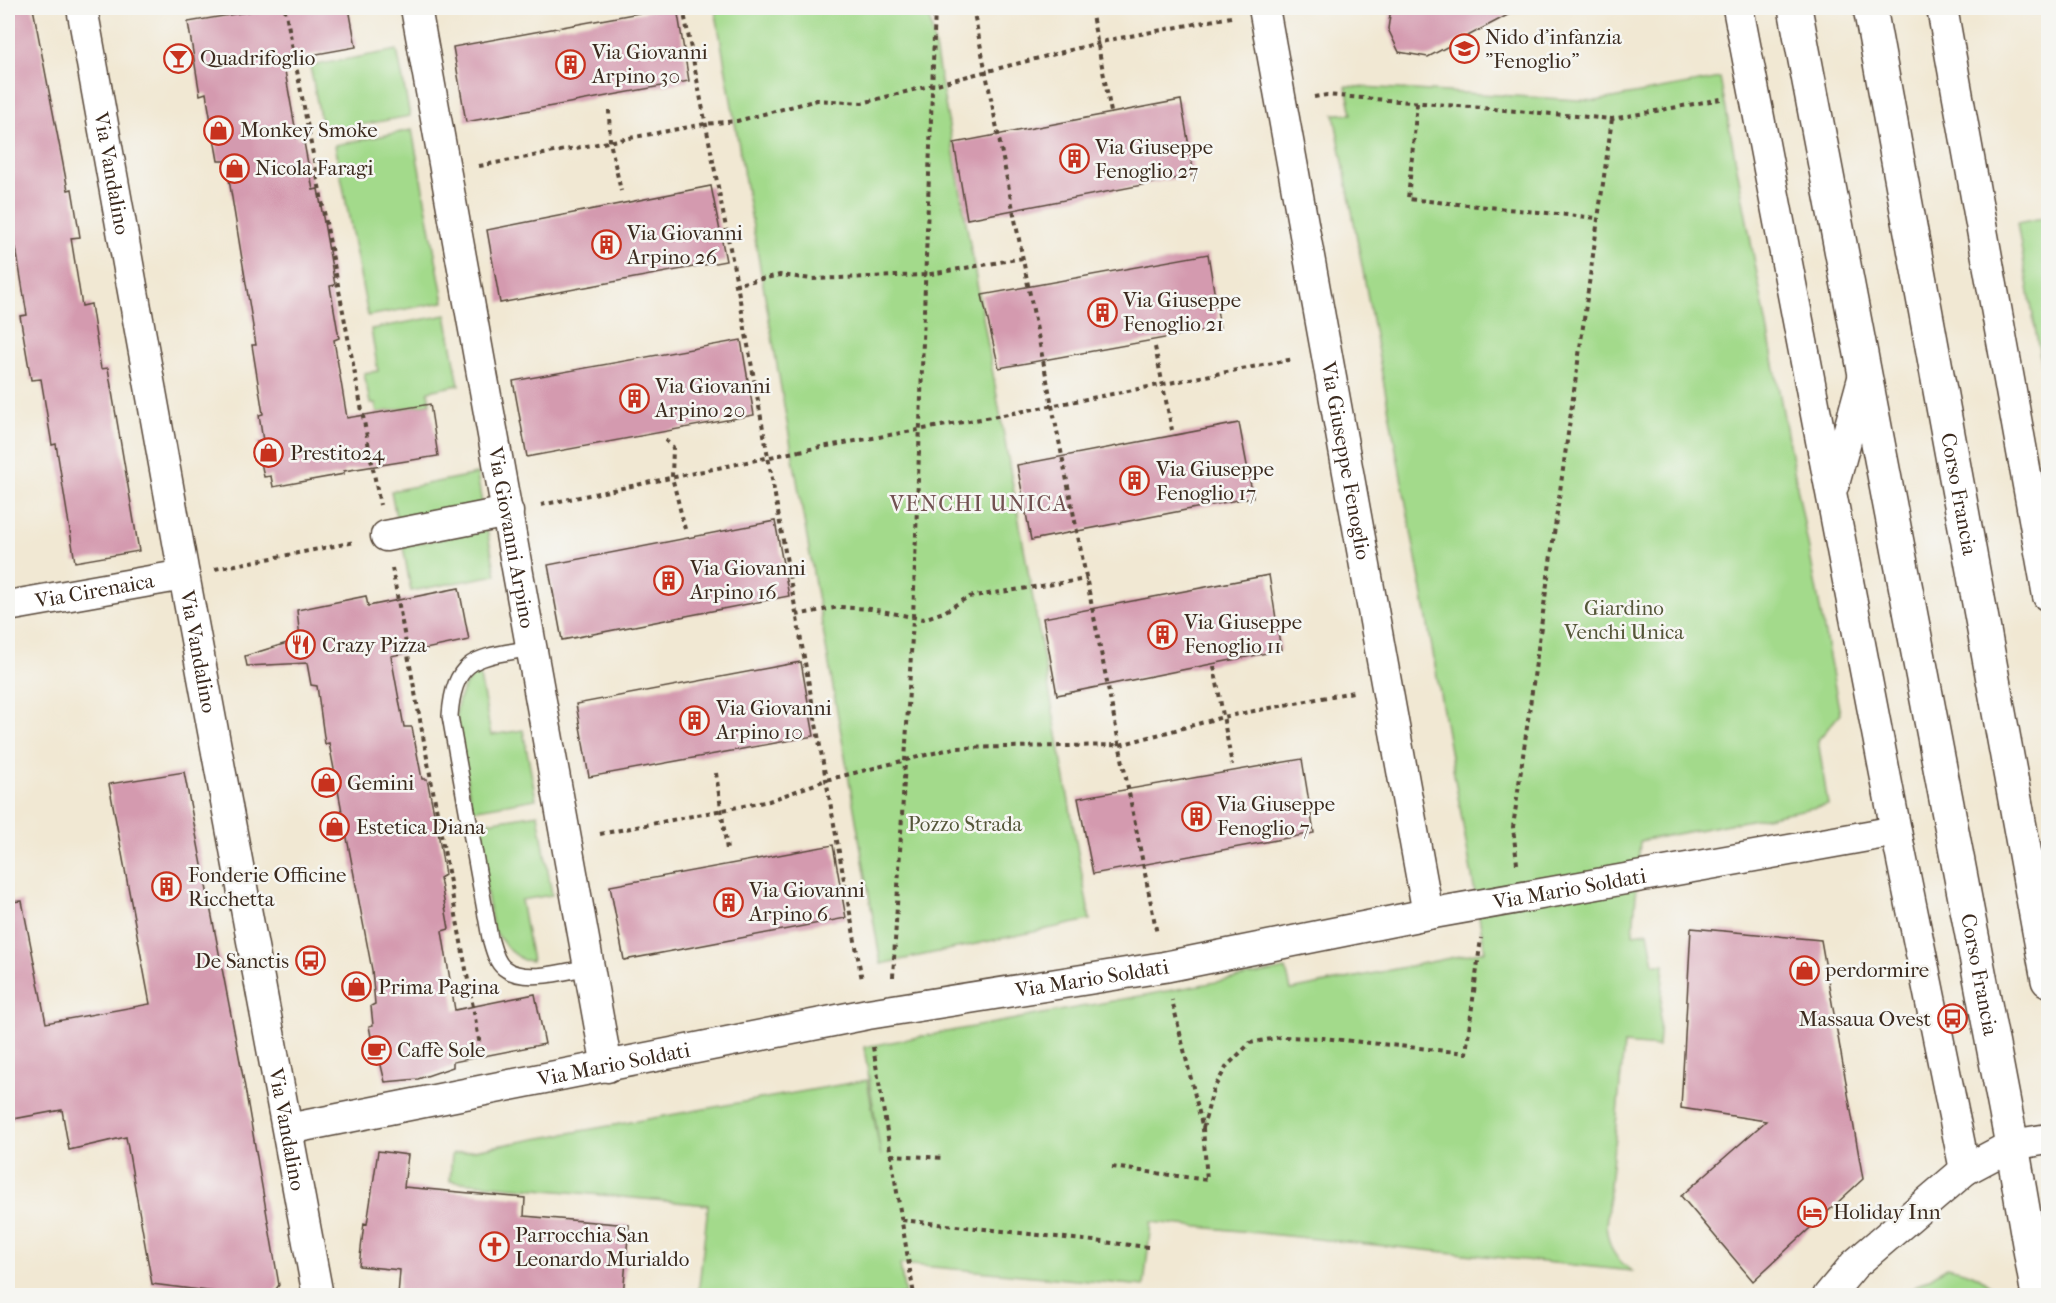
<svg xmlns="http://www.w3.org/2000/svg" width="2056" height="1303" font-family="'IM FELL French Canon',serif">
  <style>
    .green { fill: #a3da8b; stroke: #6f8254; stroke-width: 1.5 }
    .building { fill: #d49aaf }
    .lines { fill: none; stroke-linecap: round; stroke-linejoin: round }
    .lane-casing { stroke: #564639; stroke-width: 18 }
    .street-casing { stroke: #564639; stroke-width: 33 }
    .primary-casing { stroke: #564639; stroke-width: 36 }
    .path { stroke: #564639; stroke-width: 4; stroke-dasharray: 4.5 4.5; stroke-linecap: butt }
    .lane { stroke: #fff; stroke-width: 15 }
    .street { stroke: #fff; stroke-width: 30 }
    .primary { stroke: #fff; stroke-width: 33 }
    .path-bridge { stroke: #564639; stroke-width: 4; stroke-dasharray: 4.5 4.5; stroke-linecap: butt }
    .labels { text-anchor: middle; stroke-width: 5; stroke-linejoin: round; paint-order: stroke }
    .poi-label { font-size: 21px; fill: #3b2a1e; stroke: #f6f6f2; text-anchor: start }
    .street-label { font-size: 21px; fill: #3b2a1e; stroke: #f6f6f2 }
    .park-label { font-size: 21px; fill: #555639; stroke: #f6f6f2 }
    .neighbourhood-label { font-size: 22px; letter-spacing: 1.5px; fill: #715151; stroke: #f6f6f2 }
  </style>
  <rect width="100%" height="100%" fill="#f6f6f2"/>
  <filter id="ink" filterUnits="userSpaceOnUse"><feTurbulence type="fractalNoise" baseFrequency=".0167" numOctaves="2"/><feDisplacementMap in="SourceGraphic" scale="12" xChannelSelector="R" yChannelSelector="G"/><feConvolveMatrix kernelMatrix="1 2 1 2 8 2 1 2 1" color-interpolation-filters="sRGB"/></filter>
  <filter id="wash" filterUnits="userSpaceOnUse"><feTurbulence type="fractalNoise" baseFrequency=".008" numOctaves="4" result="noise"/><feDisplacementMap in="SourceGraphic" scale="24" xChannelSelector="R" yChannelSelector="G"/><feGaussianBlur stdDeviation="1.35" result="paint"/><feColorMatrix in="noise" values="0 0 0 0 0 0 0 0 0 0 0 0 0 0 0 0 0 1.4 0 .05"/><feComposite in="paint" operator="in"/></filter>
  <g filter="url(#wash)">
    <rect width="100%" height="100%" fill="#f1e8d3"/>
    <path class="green" d="M715,8H928L1090,920L881,964Z
      M397,50L410,116L323,132L310,66Z
      M1720,78L1840,714L1818,740L1828,805L1640,841L1633,934L1648,932L1654,964H1664L1658,1047L1624,1044L1606,1226C1609,1248 1613,1257 1632,1271L1151,1222L1144,1286L900,1264L905,1295H698L708,1205L450,1181L452,1154L867,1080L881,1156L864,1047L1286,969L1291,990L1485,951L1421,585L1334,114H1352L1346,86L1596,101Z
      M412,130L444,302L368,316L335,145Z
      M2048,217V403L2017,223Z
      M446,315L459,385L428,391L430,404L377,413L375,403H370L364,373L378,371L371,329Z
      M477,474L482,504L397,522L391,491Z
      M487,530L496,575L411,591L403,546Z
      M479,672L491,735L523,730L536,799L472,810L456,716C457,700 464,680 479,672Z
      M538,814L552,895L521,900L532,961L523,960L508,949L493,929L475,824Z
      M1947,1267C1972,1272 1982,1276 1999,1295H1902Z"/>
    <g id="blocks">
      <path class="building" d="M8,8H33L68,190L72,189L80,237L71,238L82,306L91,304L101,369L108,368L139,551L75,562L56,444L52,445L41,379L31,380L20,316L27,315L16,248H13L8,212Z
        M271,8H349L356,47L283,60L297,138L303,137L313,190L318,189L335,285L330,286L339,338L334,340L347,418L430,404L438,456L344,471V474L273,487L271,476L264,477L257,442L263,441L259,415L263,414L252,345H256L226,161H218L206,93L200,95L188,22Z
        M666,8H677L689,81L466,122L453,47Z
        M1391,8H1521L1428,57L1399,52L1388,29Z
        M1181,100L1194,175L967,219L954,143Z
        M711,186L726,261L500,303L487,230Z
        M1208,254L1220,328L999,368L982,295Z
        M741,340L754,415L527,457L513,381Z
        M1239,423L1253,497L1031,540L1017,465Z
        M775,521L789,596L562,640L548,565Z
        M1269,575L1281,650L1057,695L1043,618Z
        M459,588L469,640L391,656L404,727H412L422,779H427L438,832L445,875L440,878L449,929L442,931L455,1010L535,994L545,1044L453,1062V1067L418,1079L385,1082L379,1057L375,1058L369,1026L373,1025L371,1006L375,1004L372,970L329,743L325,744L317,686L311,685L307,663L247,666L245,656L300,639L297,610L366,596L368,606Z
        M801,662L814,736L589,777L576,704Z
        M1302,759L1314,833L1093,874L1078,798Z
        M184,772L244,1082L279,1285L271,1296H248L152,1284L126,1137L69,1150L62,1110L8,1120V1038L13,1037L8,1006V902L22,901L46,1023L150,1004L109,784Z
        M833,845L846,918L624,960L610,886Z
        M1691,928L1821,940L1863,1179L1753,1281L1681,1196L1766,1121L1681,1108Z
        M378,1151L408,1155L404,1187L525,1198L524,1216L629,1225L623,1296H398L400,1270L359,1266L364,1223L367,1224Z"/>
    </g>
  </g>
  <g filter="url(#ink)">
    <use href="#blocks" fill-opacity="0" stroke="#564639" stroke-width="1.5"/>
    <g class="lines">
      <defs>
        <path id="lane" d="M532,648C481,658 454,654 450,716L490,938C493,948 496,962 504,968C524,984 567,971 589,967"/>
        <g id="street">
          <path id="s1" d="M82,8L184,575L318,1296"/>
          <path id="s2" d="M416,8L607,1067"/>
          <path id="s3" d="M1264,8L1428,914"/>
          <path d="M1738,8L1896,831L1965,1170"/>
          <path d="M1942,8L2048,596"/>
          <path d="M1834,484L1865,371"/>
          <path d="M386,536L508,512"/>
          <path id="s4" d="M8,606L184,575"/>
          <path id="s5" d="M288,1129L868,1014L1164,967L1428,914L1896,831"/>
          <path d="M1828,1296L1854,1265L1965,1170L2012,1145L2048,1139"/>
        </g>
        <g id="primary">
          <path id="s6" d="M1795,8L2012,1145L2038,1296"/>
          <path id="s7" d="M1870,8L2048,980"/>
        </g>
      </defs>
      <use href="#lane" class="lane-casing"/>
      <use href="#street" class="street-casing"/>
      <use href="#primary" class="primary-casing"/>
      <path class="path" d="M285,8L380,505
        M683,8L737,284L862,980
        M973,8L1157,934
        M1091,10L1111,112
        M1314,97L1327,95L1612,119L1721,99
        M1417,103L1408,199L1597,218
        M609,110L610,142L621,191
        M479,166L705,124L737,121L817,100L862,103L1114,39L1231,17
        M733,285L780,275L812,279L925,275L1023,258
        M1155,347L1172,430
        M1003,415L1294,359
        M665,440L673,447L672,477L685,529
        M541,505L799,451
        M392,568L482,1056
        M215,569L355,542
        M796,615L839,607L871,609L923,619L944,612L968,597L1087,579
        M1214,666L1232,765
        M716,773L727,850
        M600,834L769,801L826,780L954,748L1120,745L1223,717L1353,692
        M1517,864L1513,827L1612,119
        M893,977L913,618L935,8
        M873,1047L914,1295
        M1203,1128L1213,1090L1227,1066L1250,1043L1281,1037L1323,1038L1466,1053L1481,938
        M891,1155L943,1158
        M1112,1167L1207,1180L1203,1129L1172,1000
        M902,1220L1148,1247"/>
      <use href="#lane" class="lane"/>
      <use href="#street" class="street"/>
      <use href="#primary" class="primary"/>
      <path class="path-bridge" d="M799,451L1003,415"/>
    </g>
  </g>
  <defs>
    <symbol id="school-ring" viewBox="-11 -11 22 22"><circle r="9.5" fill="#f6f6f2" stroke="#c8321e" stroke-width="1.5"/><path d="M0-5L7-2L0 1L-7-2ZM-4 1L0 2.5L4 1V4Q0 6-4 4Z" fill="#c8321e"/></symbol>
    <symbol id="bar-ring" viewBox="-11 -11 22 22"><circle r="9.5" fill="#f6f6f2" stroke="#c8321e" stroke-width="1.5"/><path d="M-6-5H6L.8 .8V4.5H3.5V6h-7V4.5H-.8V.8Z" fill="#c8321e"/></symbol>
    <symbol id="building-ring" viewBox="-11 -11 22 22"><circle r="9.5" fill="#f6f6f2" stroke="#c8321e" stroke-width="1.5"/><path d="M-4-6H4V6H1V3H-1V6H-4ZM-2.5-4.3h1.7v1.8h-1.7ZM.8-4.3h1.7v1.8H.8ZM-2.5-1h1.7V.8h-1.7ZM.8-1h1.7V.8H.8Z" fill="#c8321e"/></symbol>
    <symbol id="shop-ring" viewBox="-11 -11 22 22"><circle r="9.5" fill="#f6f6f2" stroke="#c8321e" stroke-width="1.5"/><path d="M-5-2.5h2.3a2.7 3.5 0 0 1 5.4 0H5L5.5 6h-11ZM-1.5-2.5h3a1.5 2.3 0 0 0-3 0Z" fill="#c8321e"/></symbol>
    <symbol id="restaurant-ring" viewBox="-11 -11 22 22"><circle r="9.5" fill="#f6f6f2" stroke="#c8321e" stroke-width="1.5"/><path d="M-5-6h1v4h1v-4h1v4h1v-4h1v5L-1.5 .5V6h-2V.5L-5-1ZM5-6V6H3V1.5H1.5Q1.5-4 5-6Z" fill="#c8321e"/></symbol>
    <symbol id="bus-ring" viewBox="-11 -11 22 22"><circle r="9.5" fill="#f6f6f2" stroke="#c8321e" stroke-width="1.5"/><path d="M-5-6H5V4H4V6H2V4H-2V6H-4V4H-5ZM-3.5-4V0h7V-4ZM-3.5 1.2v1.5H-2V1.2ZM2 1.2v1.5H3.5V1.2Z" fill="#c8321e"/></symbol>
    <symbol id="cafe-ring" viewBox="-11 -11 22 22"><circle r="9.5" fill="#f6f6f2" stroke="#c8321e" stroke-width="1.5"/><path d="M-5.5-4.5H6V0H3Q3 3.5 0 3.5H-2.5Q-5.5 3.5-5.5 0ZM3-3.2v2h1.7v-2ZM-6 4.5H4V6H-6Z" fill="#c8321e"/></symbol>
    <symbol id="hotel-ring" viewBox="-11 -11 22 22"><circle r="9.5" fill="#f6f6f2" stroke="#c8321e" stroke-width="1.5"/><path d="M-6-4.5h1.5V1H6V5H4.5V3h-9V5H-6ZM-4 0a1.8 1.8 0 1 1 3.6 0ZM.5 0V-2.5h3Q6-2.5 6 0Z" fill="#c8321e"/></symbol>
    <symbol id="church-ring" viewBox="-11 -11 22 22"><circle r="9.5" fill="#f6f6f2" stroke="#c8321e" stroke-width="1.5"/><path d="M-1.2-6h2.4v3.5h3.3v2.4h-3.3V6h-2.4V-.1h-3.3v-2.4h3.3Z" fill="#c8321e"/></symbol>
  </defs>
  <g fill-rule="evenodd">
    <use href="#school-ring" x="1448" y="32" width="33" height="33"/>
    <use href="#bar-ring" x="162" y="42" width="33" height="33"/>
    <use href="#building-ring" x="554" y="48" width="33" height="33"/>
    <use href="#shop-ring" x="202" y="114" width="33" height="33"/>
    <use href="#building-ring" x="1058" y="142" width="33" height="33"/>
    <use href="#shop-ring" x="218" y="152" width="33" height="33"/>
    <use href="#building-ring" x="590" y="228" width="33" height="33"/>
    <use href="#building-ring" x="1086" y="296" width="33" height="33"/>
    <use href="#building-ring" x="618" y="382" width="33" height="33"/>
    <use href="#shop-ring" x="252" y="436" width="33" height="33"/>
    <use href="#building-ring" x="1118" y="464" width="33" height="33"/>
    <use href="#building-ring" x="652" y="564" width="33" height="33"/>
    <use href="#building-ring" x="1146" y="618" width="33" height="33"/>
    <use href="#restaurant-ring" x="284" y="628" width="33" height="33"/>
    <use href="#building-ring" x="678" y="704" width="33" height="33"/>
    <use href="#shop-ring" x="310" y="766" width="33" height="33"/>
    <use href="#building-ring" x="1180" y="800" width="33" height="33"/>
    <use href="#shop-ring" x="318" y="810" width="33" height="33"/>
    <use href="#building-ring" x="150" y="870" width="33" height="33"/>
    <use href="#building-ring" x="712" y="886" width="33" height="33"/>
    <use href="#bus-ring" x="294" y="944" width="33" height="33"/>
    <use href="#shop-ring" x="1788" y="954" width="33" height="33"/>
    <use href="#shop-ring" x="340" y="970" width="33" height="33"/>
    <use href="#bus-ring" x="1936" y="1002" width="33" height="33"/>
    <use href="#cafe-ring" x="360" y="1034" width="33" height="33"/>
    <use href="#hotel-ring" x="1796" y="1196" width="33" height="33"/>
    <use href="#church-ring" x="478" y="1230" width="33" height="33"/>
  </g>
  <g class="labels">
    <g class="poi-label">
      <text x="1485" y="44">Nido d'infanzia<tspan x="1485" dy="24">"Fenoglio"</tspan></text>
      <text x="592" y="59">Via Giovanni<tspan x="592" dy="24">Arpino 30</tspan></text>
      <text x="200" y="65">Quadrifoglio</text>
      <text x="240" y="137">Monkey Smoke</text>
      <text x="1095" y="154">Via Giuseppe<tspan x="1095" dy="24">Fenoglio 27</tspan></text>
      <text x="255" y="175">Nicola Faragi</text>
      <text x="627" y="240">Via Giovanni<tspan x="627" dy="24">Arpino 26</tspan></text>
      <text x="1123" y="307">Via Giuseppe<tspan x="1123" dy="24">Fenoglio 21</tspan></text>
      <text x="655" y="393">Via Giovanni<tspan x="655" dy="24">Arpino 20</tspan></text>
      <text x="290" y="460">Prestito24</text>
      <text x="1156" y="476">Via Giuseppe<tspan x="1156" dy="24">Fenoglio 17</tspan></text>
      <text x="690" y="575">Via Giovanni<tspan x="690" dy="24">Arpino 16</tspan></text>
      <text x="1184" y="629">Via Giuseppe<tspan x="1184" dy="24">Fenoglio 11</tspan></text>
      <text x="322" y="652">Crazy Pizza</text>
      <text x="716" y="715">Via Giovanni<tspan x="716" dy="24">Arpino 10</tspan></text>
      <text x="347" y="790">Gemini</text>
      <text x="1217" y="811">Via Giuseppe<tspan x="1217" dy="24">Fenoglio 7</tspan></text>
      <text x="356" y="834">Estetica Diana</text>
      <text x="188" y="882">Fonderie Officine<tspan x="188" dy="24">Ricchetta</tspan></text>
      <text x="749" y="897">Via Giovanni<tspan x="749" dy="24">Arpino 6</tspan></text>
      <text x="289" y="968" text-anchor="end">De Sanctis</text>
      <text x="1825" y="977">perdormire</text>
      <text x="378" y="994">Prima Pagina</text>
      <text x="1931" y="1026" text-anchor="end">Massaua Ovest</text>
      <text x="397" y="1057">Caffè Sole</text>
      <text x="1833" y="1219">Holiday Inn</text>
      <text x="515" y="1242">Parrocchia San<tspan x="515" dy="24">Leonardo Murialdo</tspan></text>
    </g>
    <g class="street-label">
      <text dy="7" stroke="none"><textPath href="#s1" startOffset="168">Via Vandalino</textPath></text>
      <text dy="7" stroke="none"><textPath href="#s3" startOffset="460">Via Giuseppe Fenoglio</textPath></text>
      <text dy="7" stroke="none"><textPath href="#s7" startOffset="494">Corso Francia</textPath></text>
      <text dy="7" stroke="none"><textPath href="#s2" startOffset="538">Via Giovanni Arpino</textPath></text>
      <text dy="7" stroke="none"><textPath href="#s4" startOffset="88">Via Cirenaica</textPath></text>
      <text dy="7" stroke="none"><textPath href="#s1" startOffset="654">Via Vandalino</textPath></text>
      <text dy="7" stroke="none"><textPath href="#s5" startOffset="1304">Via Mario Soldati</textPath></text>
      <text dy="7" stroke="none"><textPath href="#s6" startOffset="984">Corso Francia</textPath></text>
      <text dy="7" stroke="none"><textPath href="#s5" startOffset="818">Via Mario Soldati</textPath></text>
      <text dy="7" stroke="none"><textPath href="#s5" startOffset="332">Via Mario Soldati</textPath></text>
      <text dy="7" stroke="none"><textPath href="#s1" startOffset="1140">Via Vandalino</textPath></text>
    </g>
    <g class="park-label">
      <text x="1624" y="615">Giardino<tspan x="1624" dy="24">Venchi Unica</tspan></text>
      <text x="965" y="831">Pozzo Strada</text>
    </g>
    <g class="neighbourhood-label">
      <text x="979" y="511">VENCHI UNICA</text>
    </g>
  </g>
  <rect width="2056" height="1303" fill="none" stroke="#f6f6f2" stroke-width="30"/>
</svg>
